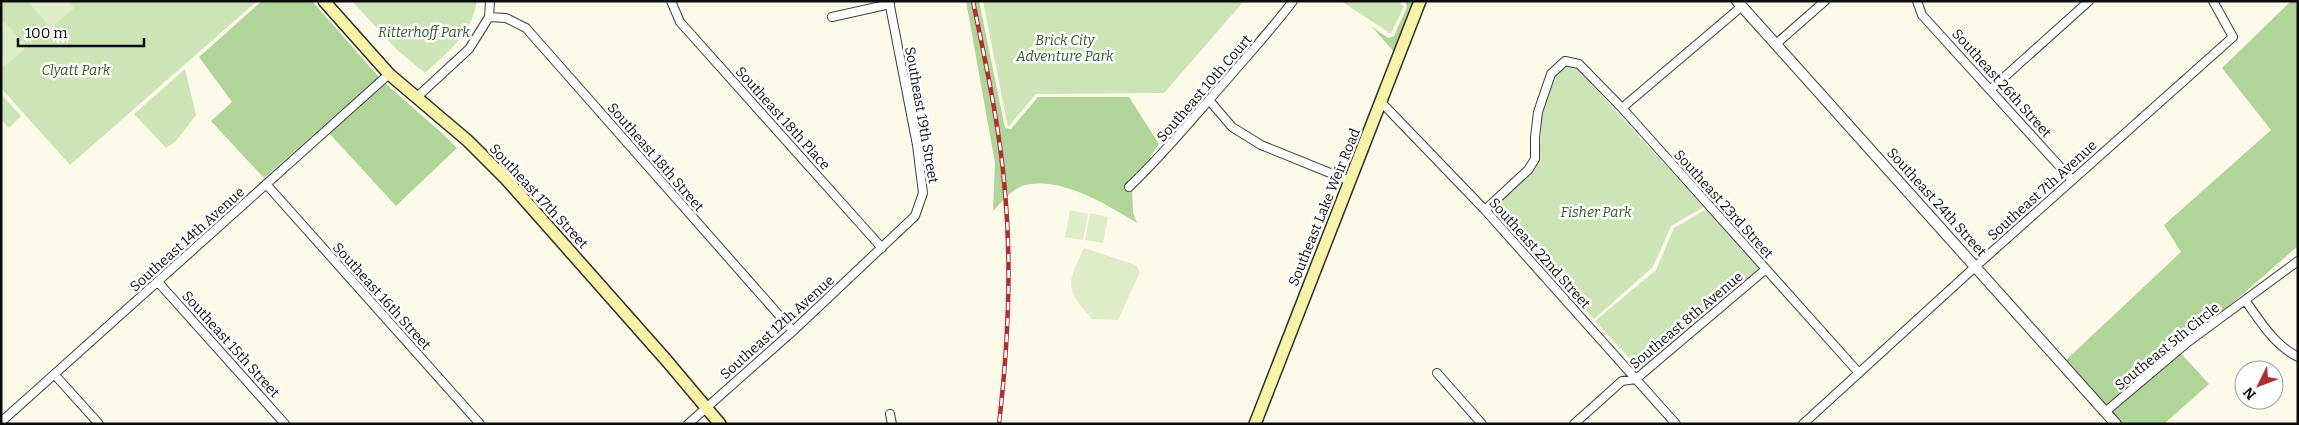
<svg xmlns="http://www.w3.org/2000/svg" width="2299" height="425" font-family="Bitter,serif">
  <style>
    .green { fill: #cde4b7 }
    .forest { fill: #b1d498 }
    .pitch { fill: #dfecc8 }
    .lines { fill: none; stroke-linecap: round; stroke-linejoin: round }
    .minor-casing { stroke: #3e3e3e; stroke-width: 10 }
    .tertiary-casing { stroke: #3e3e3e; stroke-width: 12 }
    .secondary-casing { stroke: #2d2d2d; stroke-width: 14 }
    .minor { stroke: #fff; stroke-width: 8 }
    .tertiary { stroke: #fff; stroke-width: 10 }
    .secondary { stroke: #f9f3aa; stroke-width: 11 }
    .rail-casing { stroke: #af2e30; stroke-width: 4.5 }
    .rail { stroke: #fff; stroke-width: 2.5; stroke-dasharray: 8; stroke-linecap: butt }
    .labels { text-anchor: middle; stroke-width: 5; stroke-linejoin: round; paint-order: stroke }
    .park-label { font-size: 14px; font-style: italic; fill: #2b5d21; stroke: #fff }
    .street-label { font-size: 14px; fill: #0b0b0b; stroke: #fff }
  </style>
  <rect width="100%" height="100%" fill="#fdfaea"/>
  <path class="green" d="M1,1H257L70,165L1,88Z
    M352,1H477C471,36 449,50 425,73L397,50Z
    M983,1H1244L1164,93L1036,94L1008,127Z
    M1341,1H1398L1404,6L1391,34Z
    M1571,66L1578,70L1704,207L1671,226L1653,267L1594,319L1534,254L1527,241L1496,206L1533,172L1540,148L1542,111L1556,73L1562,68Z
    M185,69L196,115L176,141L166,148L134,114Z
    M1,94L21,116L9,128L1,119Z
    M1707,204L1766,270L1647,377L1595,321L1656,270L1674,228L1705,210Z"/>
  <path class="forest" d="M262,1H312L379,77L264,178L211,121L232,102L199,57Z
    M966,1H979L1005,128L1011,129L1038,97H1129L1159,144L1132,183L1133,213L1137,223C1105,204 1060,175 1022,186C1012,189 1000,204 993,211L995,163Z
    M1405,1H1415L1395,53L1371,26L1388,38L1394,36L1407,7Z
    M2291,1H2298V246L2178,350L2209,384L2164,424H2122L2066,360L2181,252L2164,225L2271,130L2222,68Z
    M385,83L444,135L457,148L396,206L329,133Z"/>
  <path class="pitch" d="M27,1H68L74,8L51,28Z
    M1,18L27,47L1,69Z
    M1070,210L1088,214L1083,240L1065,237Z
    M1090,213L1108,217L1103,243L1085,240Z
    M1084,248L1136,265L1140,272L1118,320L1092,319C1064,288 1067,284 1084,248Z"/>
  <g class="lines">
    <defs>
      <path id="minor" d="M671,1L680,22L882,248
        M1917,1L1922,15L2072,180
        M489,17L506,18L526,28L793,331
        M832,17L890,4
        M1776,44L1825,1
        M1991,89L2089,1
        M417,97L469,49L489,17L490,1
        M1209,100L1232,127L1261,145L1350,181
        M1381,102L1485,210L1676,424
        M1622,108L1741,7
        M266,184L480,424
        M1129,187C1163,155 1193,118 1224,83C1247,56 1271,30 1293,1
        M1485,210L1528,170L1535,159V137L1538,112L1551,74L1565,61L1579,64L1622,108L1859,373
        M158,282L285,424
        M2245,300C2260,321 2274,345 2298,357
        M1437,373L1482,424
        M55,375L99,424
        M2105,412L2188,342L2298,261
        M890,414L892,424
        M1,422L389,74
        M688,424L793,331L915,216L923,193L917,145L889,1
        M1574,424L1622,381L1636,379L1766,269
        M1803,424L1976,266L2233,37L2213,1"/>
      <path id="tertiary" d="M1737,1L2116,424"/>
      <path id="secondary" d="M324,1L389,74L468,141L506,179L667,361L720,424
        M1255,424L1420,1"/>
    </defs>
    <use href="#minor" class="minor-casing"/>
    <use href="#tertiary" class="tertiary-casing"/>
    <use href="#secondary" class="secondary-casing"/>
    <use href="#minor" class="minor"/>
    <use href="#tertiary" class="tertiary"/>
    <use href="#secondary" class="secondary"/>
    <defs>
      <path id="rail" d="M973,1C986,65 1000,128 1005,192C1012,269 1008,347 999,424"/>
    </defs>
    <use href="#rail" class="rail-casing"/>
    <use href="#rail" class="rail"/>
  </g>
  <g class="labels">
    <g class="park-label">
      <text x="424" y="37">Ritterhoff Park</text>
      <text x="1065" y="45">Brick City<tspan x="1065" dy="16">Adventure Park</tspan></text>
      <text x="76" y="75">Clyatt Park</text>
      <text x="1596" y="217">Fisher Park</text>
    </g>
    <g class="street-label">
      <text transform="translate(2002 83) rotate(48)" y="5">Southeast 26th Street</text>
      <text transform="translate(1204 88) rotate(-49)" y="5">Southeast 10th Court</text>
      <text transform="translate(922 115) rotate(80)" y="5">Southeast 19th Street</text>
      <text transform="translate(783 118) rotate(48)" y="5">Southeast 18th Place</text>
      <text transform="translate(656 157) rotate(49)" y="5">Southeast 18th Street</text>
      <text transform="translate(2042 190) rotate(-42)" y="5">Southeast 7th Avenue</text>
      <text transform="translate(539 196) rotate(47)" y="5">Southeast 17th Street</text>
      <text transform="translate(1937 202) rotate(48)" y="5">Southeast 24th Street</text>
      <text transform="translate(1724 204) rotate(48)" y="5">Southeast 23rd Street</text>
      <text transform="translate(1324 207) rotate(-68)" y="5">Southeast Lake Weir Road</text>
      <text transform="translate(187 239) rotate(-42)" y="5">Southeast 14th Avenue</text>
      <text transform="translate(1540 253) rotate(48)" y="5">Southeast 22nd Street</text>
      <text transform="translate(382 296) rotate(48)" y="5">Southeast 16th Street</text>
      <text transform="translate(1686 320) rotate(-40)" y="5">Southeast 8th Avenue</text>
      <text transform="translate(777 327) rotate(-42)" y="5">Southeast 12th Avenue</text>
      <text transform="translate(231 344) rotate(48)" y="5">Southeast 15th Street</text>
      <text transform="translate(2167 346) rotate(-39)" y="5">Southeast 5th Circle</text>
    </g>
  </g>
  <rect width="2299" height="425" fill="none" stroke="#0b0b0b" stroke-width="5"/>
  <g transform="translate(2259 385) rotate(228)"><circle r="24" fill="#ffffff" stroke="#9d9d9d"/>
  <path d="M0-4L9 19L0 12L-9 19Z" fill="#af2e30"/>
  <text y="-8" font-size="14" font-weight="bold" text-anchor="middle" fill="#0b0b0b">N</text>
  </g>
  <path d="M18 38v8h126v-8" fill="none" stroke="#0b0b0b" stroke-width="2.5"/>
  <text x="25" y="38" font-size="15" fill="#0b0b0b" stroke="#ffffff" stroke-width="4" paint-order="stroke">100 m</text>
</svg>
